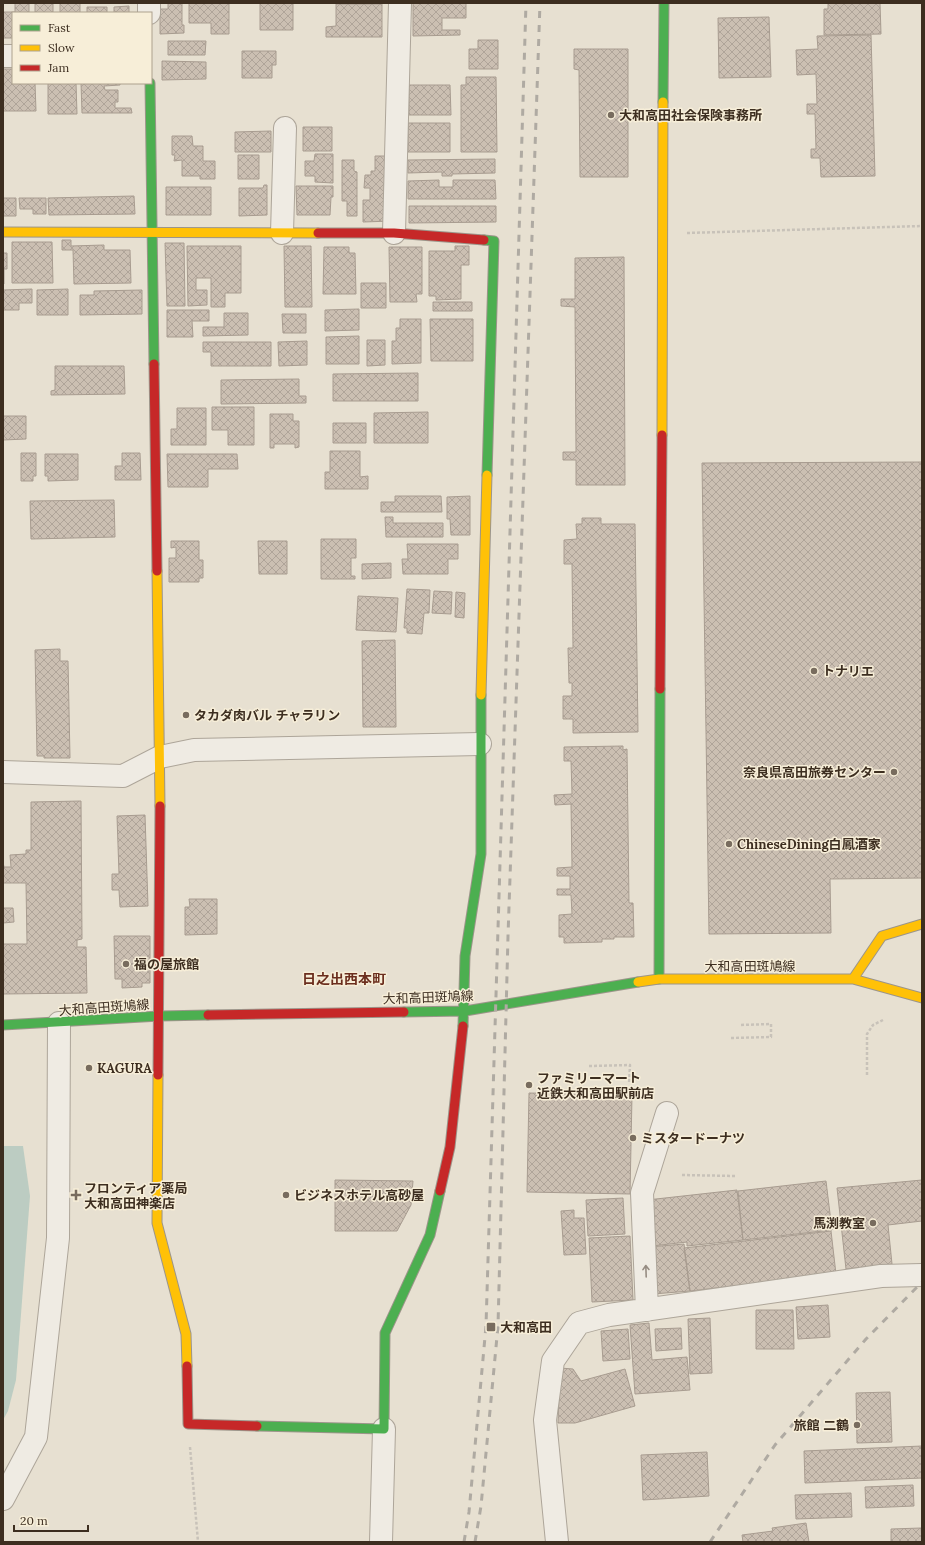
<svg xmlns="http://www.w3.org/2000/svg" width="925" height="1545" font-family="Lora,'Noto Sans JP',serif">
  <style>
    .water { fill: #bcccc2 }
    .building { fill: url(#building-cross-hatch); stroke: #a89c90 }
    .lines { fill: none; stroke-linecap: round; stroke-linejoin: round }
    .street-casing { stroke: #ada599; stroke-width: 24 }
    .fast-casing { stroke: #9c958a; stroke-width: 11 }
    .slow-casing { stroke: #9c958a; stroke-width: 11 }
    .jam-casing { stroke: #9c958a; stroke-width: 11 }
    .path { stroke: #c8c2b9; stroke-width: 2.5; stroke-dasharray: 3 2; stroke-linecap: butt }
    .street { stroke: #efebe3; stroke-width: 22 }
    .fast { stroke: #4caf50; stroke-width: 9 }
    .slow { stroke: #ffc107; stroke-width: 9 }
    .jam { stroke: #c62828; stroke-width: 9 }
    .rail { stroke: #afaaa2; stroke-width: 3; stroke-dasharray: 7 7; stroke-linecap: butt }
    .oneway { stroke: #968c82 }
    .poi-dot { fill: #786c5e; stroke: #f7eed8; stroke-width: 1.5 }
    .labels { text-anchor: middle; stroke-width: 3; stroke-linejoin: round; paint-order: stroke }
    .poi-label { font-size: 13px; font-weight: bold; fill: #3d2e20; stroke: #f7eed8; text-anchor: start }
    .street-label { font-size: 13px; fill: #3d2e20; stroke: #f7eed8 }
    .neighbourhood-label { font-size: 14px; font-weight: bold; fill: #6b2e1e; stroke: #f7eed8 }
  </style>
  <defs>
    <pattern id="building-cross-hatch" width="8" height="8" patternUnits="userSpaceOnUse"><rect width="8" height="8" fill="#cbbfb2"/><path d="M0 0l8 8M0 8l8-8" fill="none" stroke="#afa499"/></pattern>
  </defs>
  <rect width="100%" height="100%" fill="#e7e0d1"/>
  <path class="water" d="M3,1146H23L30,1196L16,1380L8,1411L3,1420Z"/>
  <path class="building" d="M15,3H29V13H13V38H3V12H15Z
    M35,3H53V13H35Z
    M60,3H80V13H60Z
    M168,3H182V25H184V33L160,34V9H168Z
    M189,3H229V34H211V23H189Z
    M260,3H293V30H260Z
    M413,3H466V18H442V30H460V35L413,36Z
    M828,3H880L881,34L824,35V9H828Z
    M336,4H382V37H326V27L336,26Z
    M129,6V13H114V7Z
    M87,7H107V13H87Z
    M769,17L771,77L719,78L718,18Z
    M871,35L875,176L821,177L820,158H811V149H816L815,114H807V104H817L816,74L797,75L796,50L818,49L817,36Z
    M478,40H498V69H469V49H478Z
    M168,41H206L205,55H168Z
    M574,49H628V177H580L579,70L574,69Z
    M242,51H276V65H272V78H242Z
    M162,61L206,62V79L162,80Z
    M3,69H13V83H35L36,111H3Z
    M466,77H496L497,152H461V85H466Z
    M48,83H76L77,114H48Z
    M81,83H120V85L104,86L105,90H118V102H115V108H131L132,113H82Z
    M409,85H450L451,115H409Z
    M408,123H450V152H408Z
    M303,127H332V151H303Z
    M271,131V152H235V132Z
    M172,136H192L193,146H203V161H215V179H200V176H182V160L174,161L175,155H172Z
    M315,154H333V183L315,182V176H305V161H314Z
    M238,155H259V179H238Z
    M375,156H391L392,221L363,222V200H370V188H364L365,175H371V171H375Z
    M495,159V173L452,174V176H442V172L408,173V160Z
    M342,160H354V171L357,172V216H347V201H342Z
    M439,180V187H453V180H495L496,199H408V181Z
    M264,185H267V215L239,216V188H263Z
    M296,186H333V197H331L330,215H297Z
    M166,187H211V215H166Z
    M134,196L135,214L49,215L48,198Z
    M3,198H16V216H3Z
    M19,198H46V214H33V209H20Z
    M409,206H496V222L409,223Z
    M62,240H71V246L104,245V250H130L131,283L74,284L73,250H62Z
    M12,242H52L53,283H12Z
    M165,243H184L185,306H167Z
    M187,246H241V293H225V307H211V278H196V290H207V305L188,306Z
    M284,246H311L312,307H285Z
    M455,246H469V265H461V299L436,300V296H429V251H455Z
    M3,247V253H7V269H4V284H3Z
    M324,247H349V253H355L356,294H323Z
    M389,247H422V294H416L417,302H390Z
    M624,257L625,485H576V460H563V452H576L575,307L561,306V299H575V258Z
    M361,283H386V308H361Z
    M32,289V303H19V310H3V290Z
    M68,289V315H37V290Z
    M142,290V314L80,315V295H94V291Z
    M433,302H472V311H433Z
    M359,309V330L325,331V310Z
    M167,310H209V321H192L193,337H167Z
    M224,313H248V335L203,336V327H224Z
    M282,314H306V333H283Z
    M400,319H421V363L392,364V341H396V328H400Z
    M430,319H473V361H431Z
    M359,336V364H326V337Z
    M367,340H385V365L367,366Z
    M307,341V365L279,366L278,342Z
    M203,342H271V366H211V352H203Z
    M55,366H124L125,394L51,395V391L55,390Z
    M418,373V401H333V374Z
    M299,379V396H306V403L221,404V380Z
    M212,407H254V445H228V430H212Z
    M177,408H206V445H171V429H177Z
    M428,412V443H374V413Z
    M270,414H293V421H299V447L295,448V444H274V448H270Z
    M3,416H26V439L3,440Z
    M333,423H366V443H333Z
    M330,451H360V477L368,476V489H325V472H330Z
    M21,453H36V476H33V481H21Z
    M122,453H140L141,480H115V466H122Z
    M45,454H78V480L48,481V476H45Z
    M167,454H237L238,469H208V487H168Z
    M922,462V878L830,879L831,933L709,934L702,463Z
    M395,496H441L442,512H381V502H395Z
    M470,496V535H451L450,519H447V497Z
    M114,500L115,537L31,539L30,501Z
    M385,517H393V523H443V537H386Z
    M582,518H601V524H635L638,732L573,733V719H563V696H572V683H569L568,648H573L572,564H564V540L577,539L576,524H582Z
    M321,539H356V558H351V576H355V579H321Z
    M171,541H199V560H203V578H199V582H169V558H176V547L171,548Z
    M258,541H287V574H259Z
    M407,544H458V559H448V574H403L402,559H408Z
    M391,563V578L362,579V564Z
    M407,589L430,590L429,613H424L422,634L407,633V628H404Z
    M434,591L452,592L451,614L432,613Z
    M456,592L465,593L464,618L455,617Z
    M358,596L398,598L396,632L356,630Z
    M395,640L396,727H363L362,641Z
    M60,649V661H68L70,758H44V756H37L35,650Z
    M623,746V750L627,749L629,903H633L634,937H614V939H602V942L564,943V937H559V915L572,914L571,895H557V889H570V876H557V868L572,867L571,804L555,805L554,795L572,794L571,761H564V747Z
    M81,801L82,939L77,940V947H86L87,993L3,994V944H27L26,883H3V862L4,867H11L10,855L26,854V850H31V802Z
    M145,815L148,906L120,907L119,890H112V874H119L117,816Z
    M189,899H217V934L185,935V907H190Z
    M3,908H13L14,922L3,923Z
    M114,936H150V983H142V987L122,988V979H115Z
    M529,1093L632,1095L630,1194L527,1192Z
    M335,1180L413,1181L411,1205L397,1231H335Z
    M922,1180V1221L888,1225L892,1264L846,1269L837,1188Z
    M826,1181L832,1230L743,1240L738,1191Z
    M737,1190L743,1240L687,1246V1242L652,1246L647,1200Z
    M623,1198L625,1234L588,1236L586,1200Z
    M574,1210V1218H584L586,1254L564,1255L561,1211Z
    M831,1231L836,1274L690,1291L684,1248Z
    M630,1236L633,1300L592,1302L589,1238Z
    M684,1244L690,1291L653,1294L649,1247Z
    M828,1305L830,1337L798,1339L796,1307Z
    M756,1310H793L794,1349H756Z
    M710,1318L712,1373L690,1374L688,1319Z
    M649,1323L652,1360L687,1357L690,1390L635,1394L630,1325Z
    M681,1328L682,1349L656,1351L655,1329Z
    M628,1329L630,1359L603,1361L601,1331Z
    M560,1368L573,1369L581,1381L625,1369L635,1406L575,1423H558Z
    M890,1392L892,1442L857,1443L856,1393Z
    M922,1446V1478L805,1483L804,1451Z
    M707,1452L709,1496L643,1500L641,1455Z
    M913,1485L914,1506L866,1508L865,1487Z
    M851,1493L852,1517L796,1519L795,1495Z
    M806,1523L809,1542H743L742,1535L773,1531L772,1528Z
    M921,1528L922,1542H891V1529Z"/>
  <g class="lines">
    <defs>
      <path id="street" d="M149,3V13
        M3,56H13
        M282,233L285,128
        M394,233L400,3
        M3,772L123,776L160,757L194,750L480,744
        M647,1310L642,1193L667,1113
        M3,1499L36,1437L58,1238L59,1023
        M381,1542L384,1429
        M557,1542L545,1420L553,1361L579,1323L609,1315L881,1276L922,1275"/>
      <path id="fast" d="M150,83L154,364
        M663,102L664,3
        M484,240L494,241L487,475
        M659,979L660,689
        M404,1012L465,1011L638,982
        M3,1025L160,1016L208,1015
        M463,1026L465,956L481,854V695
        M257,1426L384,1429L385,1333L430,1235L440,1191"/>
      <path id="slow" d="M3,232L318,233
        M662,435L663,102
        M157,571L160,806
        M481,695L487,475
        M853,979L882,936L922,924
        M638,982L659,979H853L922,998
        M158,1075L157,1223L186,1334L187,1366"/>
      <path id="jam" d="M318,233H394L484,240
        M154,364L157,571
        M660,689L662,435
        M208,1015L404,1012
        M158,1075L160,806
        M440,1191L450,1147L463,1026
        M187,1366L188,1424L257,1426"/>
    </defs>
    <use href="#street" class="street-casing"/>
    <use href="#fast" class="fast-casing"/>
    <use href="#slow" class="slow-casing"/>
    <use href="#jam" class="jam-casing"/>
    <path class="path" d="M687,233L922,226
      M731,1038L771,1037V1024L740,1025
      M589,1066L630,1065L629,1084
      M867,1075V1034L873,1025L883,1020
      M682,1175L735,1176
      M190,1447L198,1542"/>
    <use href="#street" class="street"/>
    <use href="#fast" class="fast"/>
    <use href="#slow" class="slow"/>
    <use href="#jam" class="jam"/>
    <path class="rail" d="M464,1542L469,1512L486,1326L526,3
      M475,1542L481,1506L498,1326L508,936L540,3
      M710,1542L775,1445L866,1339L922,1282"/>
  </g>
  <defs><path id="oneway-shaft" d="M-6 0H5M1.5-3L5.5 0L1.5 3" fill="none" stroke-width="1.6" stroke-linecap="round" stroke-linejoin="round"/></defs>
  <use class="oneway" href="#oneway-shaft" transform="translate(646 1271) rotate(-92)"/>
  <g class="poi-dot">
    <circle cx="611" cy="115" r="4"/>
    <circle cx="814" cy="671" r="4"/>
    <circle cx="186" cy="715" r="4"/>
    <circle cx="894" cy="772" r="4"/>
    <circle cx="729" cy="844" r="4"/>
    <circle cx="126" cy="964" r="4"/>
    <circle cx="89" cy="1068" r="4"/>
    <circle cx="529" cy="1085" r="4"/>
    <circle cx="633" cy="1138" r="4"/>
    <path d="M74 1189h4v4h4v4h-4v4h-4v-4h-4v-4h4z"/>
    <circle cx="286" cy="1195" r="4"/>
    <circle cx="873" cy="1223" r="4"/>
    <rect x="486" y="1322" width="10" height="10" rx="2"/>
    <circle cx="857" cy="1425" r="4"/>
  </g>
  <g class="labels">
    <g class="poi-label">
      <text x="619" y="120">大和高田社会保険事務所</text>
      <text x="822" y="676">トナリエ</text>
      <text x="194" y="720">タカダ肉バル チャラリン</text>
      <text x="886" y="777" text-anchor="end">奈良県高田旅券センター</text>
      <text x="737" y="849">ChineseDining白鳳酒家</text>
      <text x="134" y="969">福の屋旅館</text>
      <text x="97" y="1073">KAGURA</text>
      <text x="537" y="1083">ファミリーマート<tspan x="537" dy="15">近鉄大和高田駅前店</tspan></text>
      <text x="641" y="1143">ミスタードーナツ</text>
      <text x="84" y="1193">フロンティア薬局<tspan x="84" dy="15">大和高田神楽店</tspan></text>
      <text x="294" y="1200">ビジネスホテル高砂屋</text>
      <text x="865" y="1228" text-anchor="end">馬渕教室</text>
      <text x="500" y="1332">大和高田</text>
      <text x="849" y="1430" text-anchor="end">旅館 二鶴</text>
    </g>
    <g class="street-label">
      <text x="750" y="971">大和高田斑鳩線</text>
      <text transform="translate(428 997) rotate(-2)" y="5">大和高田斑鳩線</text>
      <text transform="translate(104 1007) rotate(-4)" y="5">大和高田斑鳩線</text>
    </g>
    <g class="neighbourhood-label">
      <text x="344" y="984">日之出西本町</text>
    </g>
  </g>
  <rect width="925" height="1545" fill="none" stroke="#3d2e20" stroke-width="8"/>
  <rect x="12" y="12" width="140" height="72" fill="#f7eed8" stroke="#ada18e"/>
  <rect x="20" y="25" width="20" height="6" fill="#4caf50" stroke="#ada18e"/>
  <text x="48" y="32" font-size="12" fill="#3d2e20">Fast</text>
  <rect x="20" y="45" width="20" height="6" fill="#ffc107" stroke="#ada18e"/>
  <text x="48" y="52" font-size="12" fill="#3d2e20">Slow</text>
  <rect x="20" y="65" width="20" height="6" fill="#c62828" stroke="#ada18e"/>
  <text x="48" y="72" font-size="12" fill="#3d2e20">Jam</text>
  <path d="M14 1525v6h74v-6" fill="none" stroke="#3d2e20" stroke-width="2"/>
  <text x="20" y="1525" font-size="12" fill="#3d2e20" stroke="#f7eed8" stroke-width="3" paint-order="stroke">20 m</text>
</svg>
